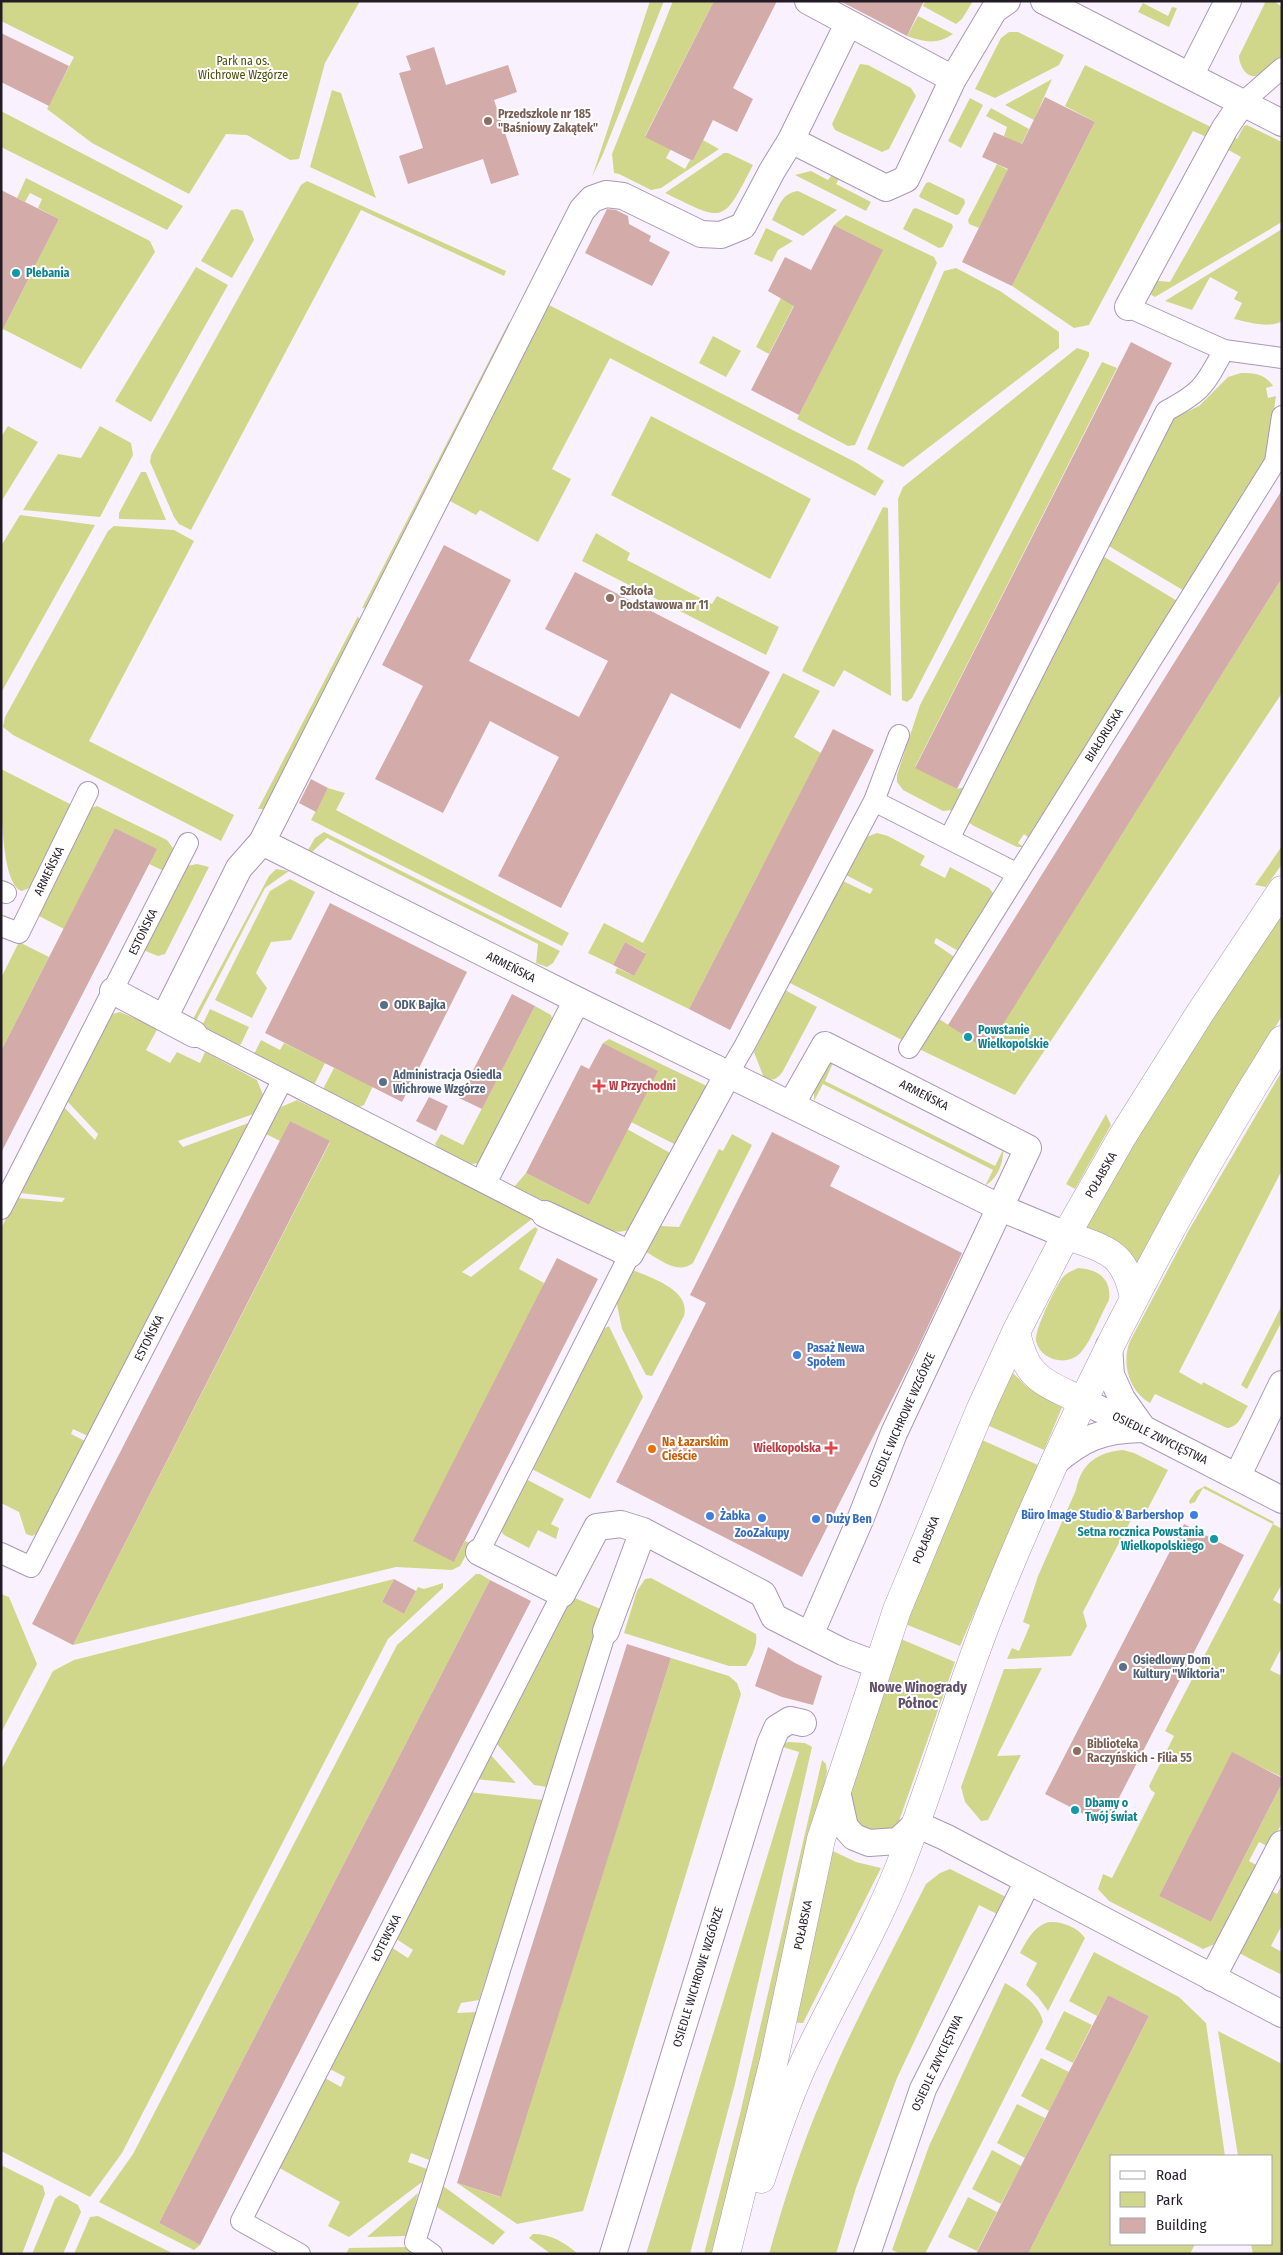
<svg xmlns="http://www.w3.org/2000/svg" width="1283" height="2255" font-family="'Fira Sans Condensed',sans-serif">
  <style>
    .green { fill: #d1d78a }
    .building { fill: #d3aba8 }
    .lines { fill: none; stroke-linecap: round; stroke-linejoin: round }
    .pedestrian-casing { stroke: #aa97b5; stroke-width: 22 }
    .minor-casing { stroke: #aa97b5; stroke-width: 28 }
    .tertiary-casing { stroke: #aa97b5; stroke-width: 29 }
    .pedestrian { stroke: #fff; stroke-width: 20 }
    .minor { stroke: #fff; stroke-width: 26 }
    .tertiary { stroke: #fff; stroke-width: 28 }
    .education-dot { fill: #8d6e63; stroke: #fff; stroke-width: 2 }
    .culture-dot { fill: #0f9aa8; stroke: #fff; stroke-width: 2 }
    .service-dot { fill: #5c6f8a; stroke: #fff; stroke-width: 2 }
    .health-dot { fill: #e0444e; stroke: #fff; stroke-width: 2 }
    .shop-dot { fill: #3f7fe0; stroke: #fff; stroke-width: 2 }
    .food-dot { fill: #e8710a; stroke: #fff; stroke-width: 2 }
    .labels { text-anchor: middle; stroke-width: 4; stroke-linejoin: round; paint-order: stroke }
    .park-label { font-size: 12px; fill: #4d4f08; stroke: #fff }
    .education-label { font-size: 12px; font-weight: bold; fill: #785e54; stroke: #fff; text-anchor: start }
    .culture-label { font-size: 12px; font-weight: bold; fill: #0d838f; stroke: #fff; text-anchor: start }
    .street-label { font-size: 12px; fill: #231c27; stroke: #fff }
    .service-label { font-size: 12px; font-weight: bold; fill: #4e5e75; stroke: #fff; text-anchor: start }
    .health-label { font-size: 12px; font-weight: bold; fill: #be3a42; stroke: #fff; text-anchor: start }
    .shop-label { font-size: 12px; font-weight: bold; fill: #366cbe; stroke: #fff; text-anchor: start }
    .food-label { font-size: 12px; font-weight: bold; fill: #c56008; stroke: #fff; text-anchor: start }
    .neighbourhood-label { font-size: 14px; font-weight: bold; fill: #61506b; stroke: #fff }
  </style>
  <rect width="100%" height="100%" fill="#f9f2fe"/>
  <path class="green" d="M1,1H360L325,63L299,159L290,160L247,135L226,134L189,194L92,143L47,109L74,57L1,21Z
    M650,1H664L603,154L592,177Z
    M673,1H714L645,136L671,149L666,158L685,169L690,160L693,161L703,140L719,149L661,188L651,190L619,174L614,173L612,154Z
    M925,1H973L962,19L956,24L923,6Z
    M1263,1H1274L1282,7V56C1275,62 1267,72 1260,75C1247,81 1239,65 1239,56L1265,3Z
    M1143,3L1168,16L1172,7L1177,8L1169,27L1138,12Z
    M918,16L953,34C937,45 924,42 907,36Z
    M1009,32H1018L1064,55L1059,65L995,98L975,89L1001,38Z
    M860,64L868,65L911,88L916,96L889,149L882,152L835,130L832,124Z
    M1085,65L1217,130L1211,139L1193,131L1089,325L1074,328L1012,286L1095,122L1065,106Z
    M1052,79L1034,120L1005,105Z
    M332,90L341,93L376,198L310,167Z
    M970,98L983,105L961,148L948,141Z
    M991,108L1029,129L1021,145L1004,136L1007,127L986,116Z
    M1,111L183,206L167,230L1,147Z
    M1247,125L1282,142V222L1155,297L1148,293L1151,280L1170,282L1241,157L1223,147L1229,135L1237,139L1244,126Z
    M724,153H728L753,165C722,225 725,222 665,193Z
    M997,164L1008,170L979,228L969,224L968,220Z
    M811,171L828,180L834,172L841,175L836,184L871,202L866,211L795,175Z
    M26,178L150,241L155,252L81,369L3,329L59,219L38,208L42,199L30,193L25,202L17,198Z
    M307,181L506,271L504,276L361,210L191,530L179,524L174,517L150,462L151,455L301,185Z
    M929,182L964,199L965,203L959,214L956,215L921,198L919,196L926,183Z
    M798,191L837,210L803,236L772,220C779,206 782,193 798,191Z
    M916,208L952,224L953,227L943,247L939,248L903,229L913,209Z
    M237,209L243,211L254,240L232,278L201,261L231,210Z
    M846,215L934,257L937,263L855,445L848,446L797,419L882,250L834,225Z
    M766,228L793,241L778,250L772,262L754,254Z
    M1282,229V321C1269,329 1248,322 1234,319L1242,303L1234,299L1238,292L1210,277L1192,310L1165,301Z
    M196,267L228,285L151,422L115,401Z
    M956,268L1000,291L1059,332V348L903,467L867,449L944,271Z
    M781,298L794,305L769,354L756,347Z
    M549,305L857,463L884,481L875,496L610,358L552,469L571,479L538,542L480,510L476,515L448,500Z
    M509,322L512,330L371,607L362,608Z
    M713,336L741,351L726,377L699,363Z
    M1077,348L1089,352V356L912,698L907,702L902,700L898,499L903,487Z
    M1102,362L1117,368L915,767L957,789L965,787L952,810L943,811L903,790L897,782V775L920,705Z
    M1241,373C1255,373 1265,374 1273,386L1266,388L1268,398L1276,396L1267,458L1248,492L1245,490L1242,493L1246,496L1186,592L1107,545L1172,419L1199,406L1228,377Z
    M651,416L811,499L770,579L611,495Z
    M8,426L38,442L1,502V437Z
    M100,426L131,443L133,455L100,517L23,510L58,454L81,458Z
    M141,472H146L166,520L119,519V513Z
    M883,507L888,508L891,696L844,670L834,687L802,671Z
    M20,515L95,525L1,693V546Z
    M114,526L174,530L194,541L89,741L234,815L221,841L13,735L3,727L5,717L108,531Z
    M596,533L630,553L627,560L712,604L717,596L779,627L766,655L582,561Z
    M1101,555L1179,602L1030,839L1024,834L1018,843L1024,847H1017L974,826L968,822Z
    M1282,578V693L1015,1095L919,1049L939,1019L987,1049Z
    M358,616L361,624L266,809H258Z
    M783,673L820,691L794,737L821,753L689,1009L615,973L617,968L634,976L645,953L625,942L613,965L588,953L604,923L643,943Z
    M1,769L72,805L31,887L22,891C0,886 1,793 1,769Z
    M328,788L345,793L336,810L569,933L562,946L311,820Z
    M97,806L167,840L173,848L164,871L149,864L156,849L115,828L64,929L37,915L91,808Z
    M324,832L560,951L553,963L547,967L536,963L538,944L327,838L312,852L308,850L315,838Z
    M877,833L888,836L925,856L920,865L945,878L950,867L989,888L994,894L960,952L936,938L934,943L956,958L904,1041L788,982L841,880L870,894L873,889L844,874L864,838Z
    M1282,846V864L1266,887L1255,885Z
    M197,864L209,867L165,954L158,956L143,950L187,866Z
    M276,869L289,871L265,888L196,1021L193,1019L269,876Z
    M290,879L315,892L291,940L271,942L256,973L267,988L252,1018L215,1000L270,891Z
    M1282,912V1016L1183,1177L1136,1265L1121,1247L1085,1227L1152,1109Z
    M19,942L49,957L1,1051V978Z
    M785,990L817,1007L783,1071C778,1079 772,1082 764,1078L754,1052Z
    M535,1006L551,1015L553,1023L482,1163L471,1164L438,1148L435,1144L441,1134L463,1145Z
    M210,1009L249,1027L241,1044L234,1047L200,1030Z
    M120,1012L158,1028L146,1050L170,1063L177,1052L200,1063L205,1052L257,1080L264,1097L259,1112L178,1141L183,1147L254,1121L92,1438L73,1429L71,1434L89,1443L38,1533L32,1536L26,1534L19,1512L1,1503V1228L17,1198L62,1202L65,1198L20,1193L64,1107L95,1140L98,1134L67,1101L106,1022L112,1014Z
    M609,1039L709,1087L678,1146L631,1122L657,1071L603,1043Z
    M261,1040L280,1050L284,1043L325,1063L313,1087L253,1056Z
    M833,1063L825,1081L995,1166L1004,1148C1002,1164 1000,1176 985,1186L993,1170L823,1084L814,1101V1091L829,1064Z
    M334,1068L373,1086L364,1105L357,1108L322,1091Z
    M1282,1071V1170L1179,1372L1202,1385L1203,1382L1248,1406C1242,1415 1239,1427 1227,1428L1155,1394L1150,1403C1129,1391 1121,1363 1130,1341L1189,1230Z
    M297,1100L529,1215L532,1219L462,1272L471,1277L535,1227L538,1229L519,1269L544,1283L454,1562L465,1541L472,1544L460,1566L452,1570L396,1567L73,1645L330,1142L290,1121L280,1141L266,1134L281,1107Z
    M1106,1114L1111,1125L1075,1189L1066,1184Z
    M627,1129L672,1154L634,1227C623,1233 616,1233 604,1229L514,1187L526,1173L589,1205Z
    M732,1134L752,1145L693,1263C678,1275 661,1260 646,1252L661,1226L679,1227L719,1149L723,1151Z
    M1078,1268C1098,1269 1112,1279 1109,1300C1100,1316 1093,1337 1082,1351C1070,1367 1041,1362 1036,1341C1034,1331 1055,1288 1062,1278C1066,1273 1072,1271 1078,1268Z
    M631,1269C650,1278 691,1289 684,1316L652,1376L646,1375L622,1329L616,1300Z
    M1282,1305V1321L1247,1389L1241,1385Z
    M609,1326L643,1397L590,1499L530,1468L601,1330Z
    M1011,1371L1026,1386L1063,1405L1044,1450L987,1425Z
    M982,1440L1038,1465L960,1646L905,1624Z
    M1123,1450L1134,1453L1168,1470L1145,1514L1131,1520L1083,1612L1087,1626L1071,1656L1007,1659L1012,1648L1019,1651L1030,1625L1023,1622L1038,1576L1076,1490C1081,1464 1097,1452 1123,1450Z
    M526,1479L564,1499L551,1524L559,1528L556,1539L538,1530L529,1548L504,1535L500,1530Z
    M1205,1486L1274,1522L1273,1524L1282,1529V1584L1273,1600L1282,1605V1647L1270,1670L1282,1676V1777L1232,1753L1159,1896L1211,1922L1282,1783V1823L1269,1847L1259,1842L1249,1861L1260,1867L1215,1944L1203,1949L1109,1901L1098,1889L1103,1874L1112,1878L1155,1793L1151,1790L1149,1786L1174,1736L1165,1731L1273,1524L1203,1488L1195,1502L1190,1504L1189,1501L1196,1491Z
    M476,1574H480L490,1580L159,2223L200,2245L194,2250L99,2202L133,2154L397,1645Z
    M651,1578L756,1634C758,1644 752,1657 746,1666H729L624,1633L637,1591L645,1579Z
    M394,1579L382,1602L404,1614L418,1587L424,1589L443,1583V1588L388,1639L122,2153L90,2197L1,2151V1770L53,1671L74,1660Z
    M1,1594L9,1597L37,1664L1,1733Z
    M570,1596L603,1610L547,1787L534,1785L496,1743Z
    M901,1639L955,1662L899,1821L886,1834L867,1835L850,1822L847,1802Z
    M671,1658L729,1676L737,1683L741,1694L583,2211L517,2224L457,2183L500,2197Z
    M1042,1668L997,1756L1021,1755L988,1820L981,1821L965,1802L961,1787L1004,1669Z
    M788,1742L805,1743L812,1747L735,2084L690,2254H646L799,1752L780,1746Z
    M489,1753L516,1783L475,1779Z
    M822,1760L826,1764L827,1772L813,1837L715,2254H704L740,2114Z
    M469,1792L543,1800L479,2000L461,2003L457,2013L477,2012L429,2160L411,2153L408,2162L427,2169L422,2182L349,2237L328,2226L340,2202L276,2166L323,2077L341,2087L345,2077L328,2068L391,1947L408,1958L413,1950L395,1938Z
    M833,1851L856,1862L881,1868L803,2023H798L795,2020Z
    M950,1869L1004,1896L1006,1899L999,1915L979,1905L897,2078L856,2188L836,2254H769C784,2200 801,2147 823,2096C853,2023 891,1954 926,1884L940,1873Z
    M1282,1885V1925L1271,1946L1282,1952V1975L1237,1952L1270,1890L1277,1894Z
    M1049,1922C1061,1921 1078,1927 1085,1938L1048,2011L1038,1997L1026,1985L1037,1963L1020,1953C1027,1940 1034,1926 1049,1922Z
    M1094,1952L1179,1997L1206,2023L1225,2156H1112V2244H1195L1190,2254H1028L1149,2016L1108,1995L1097,2016L1069,2001Z
    M1005,1983C1019,1991 1040,2005 1043,2022L925,2254H901L892,2250L929,2146Z
    M1064,2011L1092,2025L1073,2063L1045,2049Z
    M1218,2031L1282,2064V2254H1253L1251,2244H1272V2156H1238Z
    M1041,2058L1069,2072L1049,2111L1021,2096Z
    M1017,2104L1045,2118L1025,2158L997,2143Z
    M992,2150L1021,2166L1001,2204L972,2189Z
    M1,2165L43,2186L45,2194L22,2254H1Z
    M442,2185L505,2232L493,2245L434,2205Z
    M418,2193L407,2236L367,2237Z
    M60,2195L78,2205L81,2212L63,2254H32L55,2199Z
    M968,2197L997,2212L977,2251L948,2237Z
    M98,2216L174,2254H74L90,2217Z
    M533,2234C551,2234 564,2242 578,2254H551L529,2238Z
    M408,2247L417,2254H346L349,2248Z"/>
  <path class="building" d="M714,1H777L733,88L753,99L737,132L713,120L693,161L645,137Z
    M840,1H924L907,36Z
    M1,33L69,66L49,106L1,82Z
    M434,47L446,85L508,65L517,92L494,100L519,175L491,184L483,159L408,184L399,156L423,148L399,73L411,70L406,56Z
    M1045,97L1095,122L1012,286L962,262L1008,169L982,157L994,132L1022,144Z
    M1,190L59,219L1,333Z
    M607,209L616,210L628,216L629,224L651,236L649,241L670,252L652,286L585,253Z
    M834,225L883,250L799,415L751,390L794,306L768,291L785,257L811,270Z
    M1131,342L1172,363L957,789L915,768Z
    M1282,490V578L987,1050L948,1025Z
    M444,545L511,580L469,661L579,717L608,661L545,629L575,572L770,672L740,729L671,693L561,908L498,876L559,757L490,721L443,813L375,779L423,686L382,665Z
    M833,729L874,750L730,1030L689,1009Z
    M311,779L328,788L316,812L299,803Z
    M115,828L157,849L1,1153V1051Z
    M330,903L467,972L402,1102L265,1033Z
    M625,942L646,954L634,976L613,965Z
    M512,994L535,1006L482,1109L459,1098Z
    M603,1043L658,1071L589,1205L526,1173L581,1065L589,1069Z
    M429,1097L448,1106L436,1131L416,1121Z
    M290,1121L330,1141L73,1645L32,1624Z
    M772,1132L840,1166L830,1186L962,1253L915,1354L802,1577L616,1482L706,1303L690,1295Z
    M557,1258L598,1279L454,1562L413,1541Z
    M1184,1524L1244,1555L1105,1825L1045,1794Z
    M394,1579L416,1591L404,1614L382,1602Z
    M490,1580L531,1601L200,2245L159,2223Z
    M627,1644L671,1658L501,2197L457,2183Z
    M768,1647L795,1663L822,1676L813,1705L782,1697L755,1686Z
    M1232,1752L1282,1778V1783L1211,1922L1159,1896Z
    M1108,1995L1149,2016L1028,2254H976Z"/>
  <g class="lines">
    <defs>
      <path id="pedestrian" d="M1242,103L1282,68
        M1128,307L1224,350L1282,358
        M874,801L1018,874
        M949,839L1166,411C1202,392 1205,385 1224,350
        M1,891L6,893
        M1,926L19,933L88,792
        M194,1034L545,1214
        M909,1048L1275,462L1282,416
        M728,1074L745,1045L874,801L899,735
        M1,1209L188,843
        M479,1552L630,1254
        M1,1553L31,1567L282,1081
        M300,2254L241,2221L562,1594
        M432,2254L415,2242L606,1631"/>
      <path id="minor" d="M808,1L953,79
        M1044,1L1190,76L1228,1
        M1190,76L1282,123
        M791,140L886,188L906,179L953,79L994,10L1007,1
        M1128,307L1225,128L1242,103
        M262,842L577,1000L1001,1208L1066,1235
        M113,991L194,1034
        M164,1018L239,868L262,842L582,210L592,199L606,194L623,196L701,234L721,235L743,226L772,171L791,140L848,24
        M791,1105L825,1045L1028,1148L894,1433L860,1520L810,1635
        M489,1171L577,1000
        M545,1214L630,1254L728,1074
        M1109,1346L1111,1375L1122,1399L1142,1427
        M1082,1401L1144,1429L1282,1500
        M1054,1463C1083,1438 1102,1430 1141,1429
        M1237,1477L1282,1384
        M479,1552L562,1594L597,1527L621,1524L643,1531L763,1594L774,1617L843,1652L878,1665
        M606,1631L643,1531
        M837,1791L845,1827L854,1837L869,1843L898,1841L916,1824L945,1837L1282,2014
        M1212,1978L1282,1844
        M613,2254L770,1744L777,1728L790,1720L803,1723
        M867,2254L923,2089L1028,1881"/>
      <path id="tertiary" d="M1066,1235C1106,1250 1125,1251 1134,1298
        M1016,1332C1026,1379 1042,1381 1082,1401
        M761,2179C773,2141 786,2103 802,2067C833,2000 872,1936 899,1868C934,1780 959,1689 995,1601C1074,1406 1170,1218 1282,1040
        M726,2254L774,2060L821,1839L897,1610L981,1408L1016,1332L1066,1235L1122,1137L1200,1013L1282,890"/>
    </defs>
    <use href="#pedestrian" class="pedestrian-casing"/>
    <use href="#minor" class="minor-casing"/>
    <use href="#tertiary" class="tertiary-casing"/>
    <use href="#pedestrian" class="pedestrian"/>
    <use href="#minor" class="minor"/>
    <use href="#tertiary" class="tertiary"/>
  </g>
  <g class="education-dot">
    <circle cx="488" cy="121" r="5"/>
    <circle cx="610" cy="598" r="5"/>
    <circle cx="1077" cy="1751" r="5"/>
  </g>
  <g class="culture-dot">
    <circle cx="16" cy="273" r="5"/>
    <circle cx="968" cy="1037" r="5"/>
    <circle cx="1214" cy="1539" r="5"/>
    <circle cx="1075" cy="1810" r="5"/>
  </g>
  <g class="service-dot">
    <circle cx="384" cy="1005" r="5"/>
    <circle cx="383" cy="1082" r="5"/>
    <circle cx="1123" cy="1667" r="5"/>
  </g>
  <g class="health-dot">
    <path d="M596.5 1078.5h5v5h5v5h-5v5h-5v-5h-5v-5h5z"/>
    <path d="M828.5 1440.5h5v5h5v5h-5v5h-5v-5h-5v-5h5z"/>
  </g>
  <g class="shop-dot">
    <circle cx="797" cy="1355" r="5"/>
    <circle cx="1194" cy="1515" r="5"/>
    <circle cx="710" cy="1516" r="5"/>
    <circle cx="762" cy="1518" r="5"/>
    <circle cx="816" cy="1519" r="5"/>
  </g>
  <circle class="food-dot" cx="652" cy="1449" r="5"/>
  <g class="labels">
    <g class="park-label">
      <text x="243" y="65">Park na os.<tspan x="243" dy="14">Wichrowe Wzgórze</tspan></text>
    </g>
    <g class="education-label">
      <text x="498" y="118">Przedszkole nr 185<tspan x="498" dy="14">"Baśniowy Zakątek"</tspan></text>
      <text x="620" y="595">Szkoła<tspan x="620" dy="14">Podstawowa nr 11</tspan></text>
      <text x="1087" y="1748">Biblioteka<tspan x="1087" dy="14">Raczyńskich - Filia 55</tspan></text>
    </g>
    <g class="culture-label">
      <text x="26" y="277">Plebania</text>
      <text x="978" y="1034">Powstanie<tspan x="978" dy="14">Wielkopolskie</tspan></text>
      <text x="1204" y="1536" text-anchor="end">Setna rocznica Powstania<tspan x="1204" dy="14">Wielkopolskiego</tspan></text>
      <text x="1085" y="1807">Dbamy o<tspan x="1085" dy="14">Twój świat</tspan></text>
    </g>
    <g class="street-label">
      <text transform="translate(1104 735) rotate(-58)" y="4">BIAŁORUSKA</text>
      <text transform="translate(49 871) rotate(-64)" y="4">ARMEŃSKA</text>
      <text transform="translate(143 932) rotate(-64)" y="4">ESTOŃSKA</text>
      <text transform="translate(511 967) rotate(27)" y="4">ARMEŃSKA</text>
      <text transform="translate(924 1095) rotate(27)" y="4">ARMEŃSKA</text>
      <text transform="translate(1101 1175) rotate(-60)" y="4">POŁABSKA</text>
      <text transform="translate(149 1338) rotate(-63)" y="4">ESTOŃSKA</text>
      <text transform="translate(902 1420) rotate(-66)" y="4">OSIEDLE WICHROWE WZGÓRZE</text>
      <text transform="translate(1160 1438) rotate(26)" y="4">OSIEDLE ZWYCIĘSTWA</text>
      <text transform="translate(926 1540) rotate(-67)" y="4">POŁABSKA</text>
      <text transform="translate(803 1925) rotate(-78)" y="4">POŁABSKA</text>
      <text transform="translate(386 1938) rotate(-63)" y="4">ŁOTEWSKA</text>
      <text transform="translate(698 1977) rotate(-73)" y="4">OSIEDLE WICHROWE WZGÓRZE</text>
      <text transform="translate(937 2063) rotate(-65)" y="4">OSIEDLE ZWYCIĘSTWA</text>
    </g>
    <g class="service-label">
      <text x="394" y="1009">ODK Bajka</text>
      <text x="393" y="1079">Administracja Osiedla<tspan x="393" dy="14">Wichrowe Wzgórze</tspan></text>
      <text x="1133" y="1664">Osiedlowy Dom<tspan x="1133" dy="14">Kultury "Wiktoria"</tspan></text>
    </g>
    <g class="health-label">
      <text x="609" y="1090">W Przychodni</text>
      <text x="821" y="1452" text-anchor="end">Wielkopolska</text>
    </g>
    <g class="shop-label">
      <text x="807" y="1352">Pasaż Newa<tspan x="807" dy="14">Społem</tspan></text>
      <text x="1184" y="1519" text-anchor="end">Büro Image Studio &amp; Barbershop</text>
      <text x="720" y="1520">Żabka</text>
      <text x="826" y="1523">Duży Ben</text>
      <text x="762" y="1537" text-anchor="middle">ZooZakupy</text>
    </g>
    <g class="food-label">
      <text x="662" y="1446">Na Łazarskim<tspan x="662" dy="14">Cieście</tspan></text>
    </g>
    <g class="neighbourhood-label">
      <text x="918" y="1692">Nowe Winogrady<tspan x="918" dy="16">Północ</tspan></text>
    </g>
  </g>
  <rect width="1283" height="2255" fill="none" stroke="#231c27" stroke-width="5"/>
  <rect x="1110" y="2155" width="162" height="90" fill="#ffffff" stroke="#a7a4a9"/>
  <rect x="1120" y="2171" width="25" height="8" fill="#ffffff" stroke="#a7a4a9"/>
  <text x="1156" y="2180" font-size="15" fill="#231c27">Road</text>
  <rect x="1120" y="2192" width="25" height="15" fill="#d1d78a" stroke="#a7a4a9"/>
  <text x="1156" y="2205" font-size="15" fill="#231c27">Park</text>
  <rect x="1120" y="2218" width="25" height="15" fill="#d3aba8" stroke="#a7a4a9"/>
  <text x="1156" y="2230" font-size="15" fill="#231c27">Building</text>
</svg>
